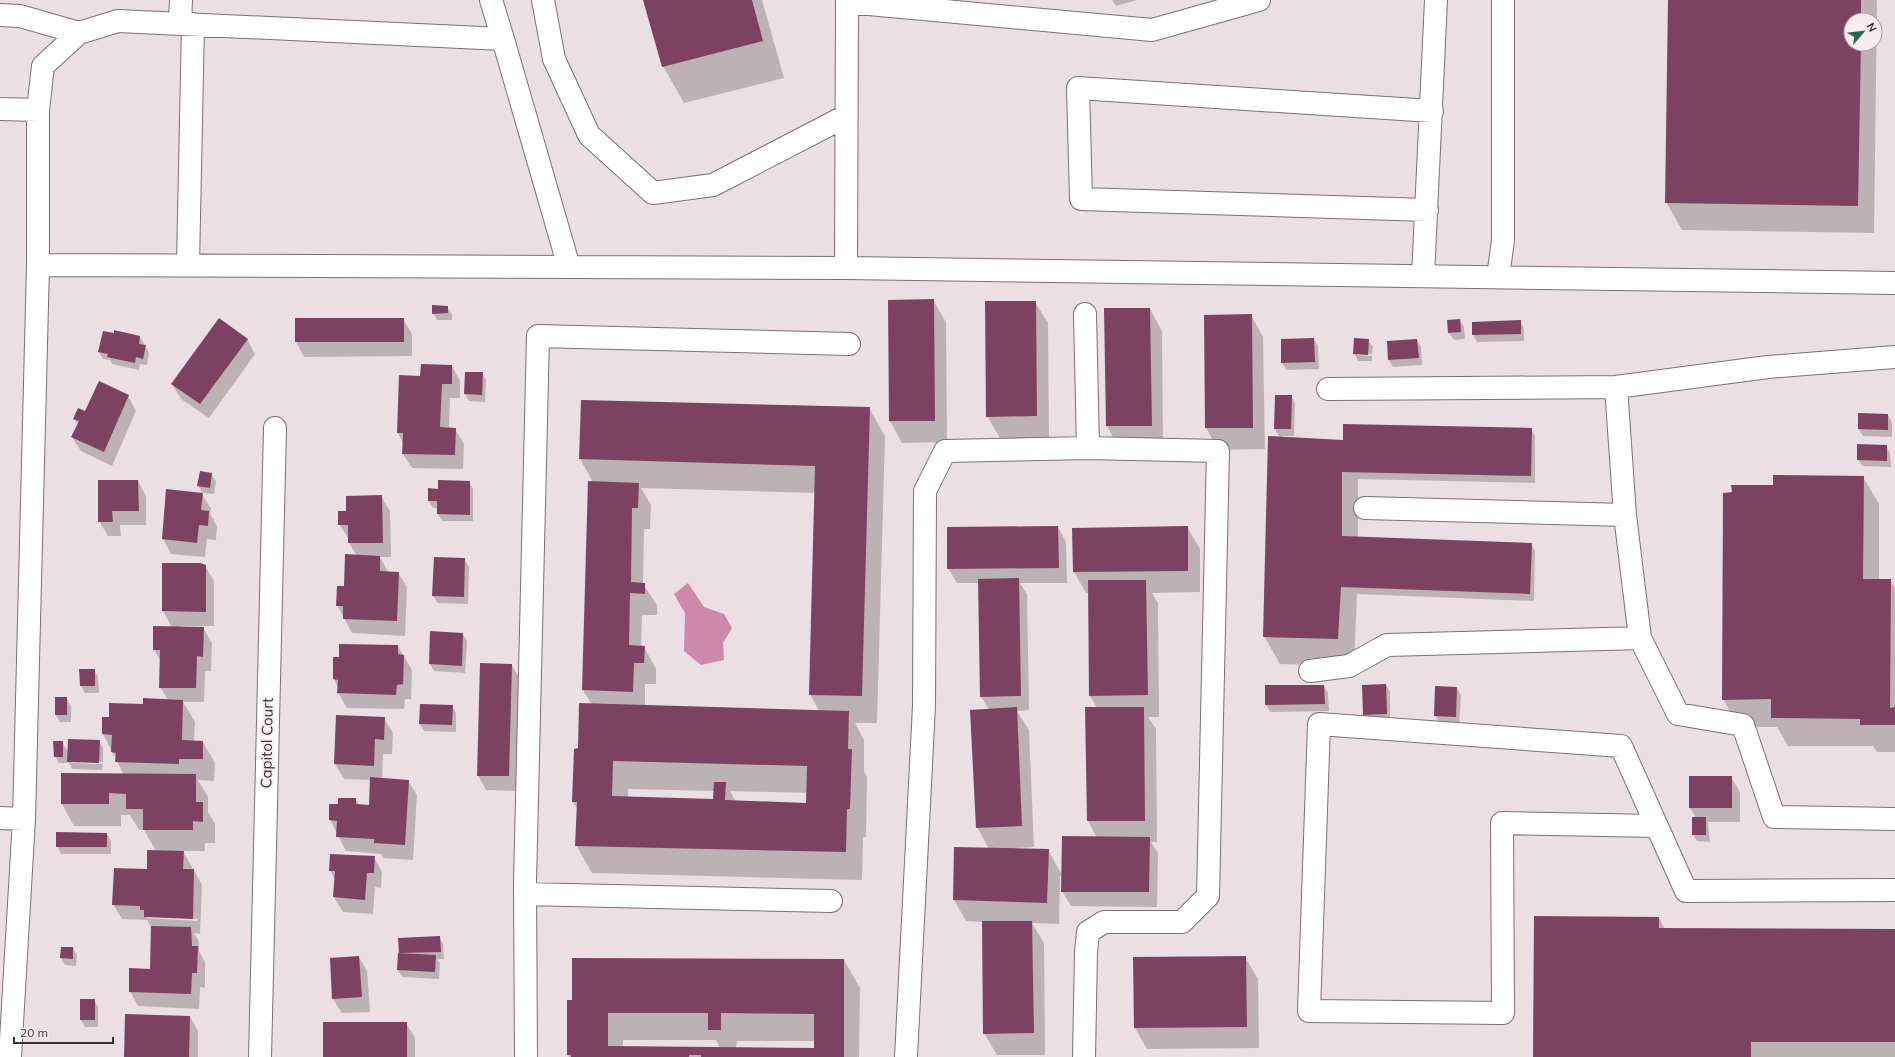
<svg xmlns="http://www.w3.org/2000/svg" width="1895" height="1057" font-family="Mulish,sans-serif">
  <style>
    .water { fill: #cc89aa }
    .shadow { fill: #0003; fill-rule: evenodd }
    .building { fill: #7d4261; fill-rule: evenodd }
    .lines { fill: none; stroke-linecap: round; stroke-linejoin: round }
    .minor-casing { stroke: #7a7075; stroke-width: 24 }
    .minor { stroke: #fff; stroke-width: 22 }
    .labels { text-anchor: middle; stroke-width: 4; stroke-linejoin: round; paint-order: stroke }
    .street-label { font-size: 15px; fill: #343032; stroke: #f8ecf1 }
  </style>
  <rect width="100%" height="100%" fill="#ebdfe4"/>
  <path class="water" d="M688,583L704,607L724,614L732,628L723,643L724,660L701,665L684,651L685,613L674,594Z"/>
  <path class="shadow" d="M644,0H762L784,78L684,103L663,66Z
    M1112,0H1137L1116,6Z
    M1669,0H1877L1874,233L1682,230L1666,202ZM1851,20H1875V44H1851Z
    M933,300L946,322L947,442L902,443L890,421L889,301Z
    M1035,302L1048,323L1049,438H1000L987,416Z
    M447,307L452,314V320H437L433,313Z
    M1105,309H1150L1162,331L1163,447L1119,448L1107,426Z
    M1251,315L1263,337L1265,449L1219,450L1206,428Z
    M296,319H403L412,334V356L304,357L296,342Z
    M1460,320L1464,327L1465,339L1454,340L1449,333Z
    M1520,321L1524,329V341L1477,342L1473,335V323Z
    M140,337L149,353L147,365L140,364L139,370L112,364L110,360L103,359L99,352Z
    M247,339L255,354L209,418L181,399L172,384Z
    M1314,339L1318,346L1319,369L1286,370L1282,363Z
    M1368,340L1373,347L1372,354L1357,353V355L1372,356V361H1358L1354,353Z
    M1417,340L1421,347L1422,365L1393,367L1389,360L1388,342Z
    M452,366L460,381V398H450L449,429H455L464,444L463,469L412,468L403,454V443L398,433Z
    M482,373L486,380L485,402L469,401L465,394Z
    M128,396L136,411L112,466L81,451L72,437L78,425L74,419Z
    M1291,396L1295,403L1294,436H1282V438L1344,441L1531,429L1535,436V483L1358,479V538L1531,544L1535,551L1534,601L1357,594L1354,666L1280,664L1264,636L1280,438L1275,429Z
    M869,408L885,436L877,723H855L864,740V771L867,777L866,837H863L862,880L592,873L576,845L578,810L573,802L575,749H579L592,705L583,690L589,482H593L580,459ZM641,488L815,493L810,694L819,711L645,706V684H656V669L644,647H641L642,615H657V605L643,584L644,529H650L651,505ZM628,789L714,791V800L628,798ZM730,791L807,793V804L736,802Z
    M1888,415L1892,422V437L1863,436L1859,429Z
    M1886,446L1890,453L1891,467L1862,466L1858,459Z
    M211,474L216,481L214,494L203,493L198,486Z
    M1863,477L1879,504V580H1890L1895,588V752H1877L1873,746H1788L1777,727H1739L1723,699L1774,486Z
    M138,481L146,496V525H120L121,536H108L99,521Z
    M469,482L473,489V521H442L438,514V508H433L429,501L439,490Z
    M202,494L211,509L210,514L217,526L216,540L207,539L205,557L171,554L163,539Z
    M381,496L390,511L391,557H380L388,572L398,573L407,587L405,636L352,633L337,605L357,556L349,543V539L339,524L347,512Z
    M1058,527L1066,542L1067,583H1020L1027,594L1029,710L1017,711L1029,730L1034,847L1016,848V849L1048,850L1062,875L1097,838L1088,821L1086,708H1097L1090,696L1089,593H1086L1074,572L1187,527L1200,549V592L1152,593L1158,603L1159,717H1148L1156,729L1157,842H1151L1158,853L1157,907L1071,906L1062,891V876L1060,875L1059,924L1032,923L1044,943L1045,1055H997L984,1033L983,922L966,921L954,900L989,849L977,827L989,710L981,696L979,583H957L948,568Z
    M464,559L469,567L468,604L438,603L433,596Z
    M163,564L205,566L214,581V626H181V628H203L212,643L211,671H205L204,702H183L195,722L194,741L203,742L215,763L214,781L198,780L208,797V812L215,824V843H205V851H183L192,867L191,870H194L202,885L200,934L194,933L199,942V951L205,962V988L200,987L199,1009L138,1006L130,991L151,970L152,929L147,920L122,919L113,904L147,870L156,851L144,830H139L130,815H121V826H74L62,804L124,775L103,734V718H110L144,705L168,700L160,687L161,661L154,650L172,628L163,611ZM147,916L198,919L197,921L147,918Z
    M463,634L467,641L465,673L434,671L430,664Z
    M398,646L412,670L411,699H405L404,709L347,708L338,693V688L334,679V658Z
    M511,664L520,679L517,791L486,790L478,775Z
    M94,670L98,677L99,693H85L81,686Z
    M1386,685L1390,692V721L1368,722L1364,715Z
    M1266,686H1324L1328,693L1329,711L1270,712L1266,705Z
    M1457,688L1461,695L1459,724L1439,722L1435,715Z
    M66,698L71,706V722H60L56,715Z
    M421,705L452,706L456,713V732L424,731L420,724Z
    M384,718L393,733L392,754H383L382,779L408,781L417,795L413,860L383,858L381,854L346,851L330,820L339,805L356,799L359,805L370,806L371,780L344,779L335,764Z
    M99,741L103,748V762L71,761V763L103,764L102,770L72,769L67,759V763H59L55,756L62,742L68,752Z
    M1731,777L1740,792V822H1708L1710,842L1697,841L1693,834L1696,818L1690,808Z
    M107,834L111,841V854H61L57,846Z
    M374,857L382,872L381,888L375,887L373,914L343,912L334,897L335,880L330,870Z
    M1659,918L1665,929L1895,930V1057H1534Z
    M439,937L443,944L444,959H437L440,963L439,979L402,977L398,970L399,939Z
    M73,948L77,955L76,966L65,965L61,958Z
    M359,957L367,971L370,1012L342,1013L333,999Z
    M1245,957L1258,979L1259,1048L1147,1049L1135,1028Z
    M844,960L860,988L859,1057H569L568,1055V1001ZM623,1040H716L720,1048H623ZM737,1041H815V1049L736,1048Z
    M94,1000L98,1007V1027H85L81,1020Z
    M190,1017L198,1031V1057H125Z
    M406,1023L415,1038V1057H324Z"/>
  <path class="building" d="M643,0H752L763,41L662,67Z
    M1668,0H1861V20H1851V44H1861L1858,206L1665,203Z
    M934,299L935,421H889L888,300Z
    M985,301H1036L1037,416L986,417Z
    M432,305L448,306V313L432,314Z
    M1104,308H1150L1152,426H1106Z
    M1252,314L1253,428H1205L1204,315Z
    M219,318L248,339L200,404L171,384Z
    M295,318H404V342H295Z
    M1460,319L1461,332L1448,333L1447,320Z
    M1521,320V334L1472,335V322Z
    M114,330L140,336L139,344L146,345L143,359L136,357L135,363L107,357L108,354L98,352L103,331L114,333Z
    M1314,338L1315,362L1281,363V339Z
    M1354,338L1369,339L1368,355L1353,354Z
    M1417,339L1419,358L1388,360L1387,341Z
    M421,364L452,365V384H442L440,427L456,428L455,455L402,454L403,433H397L399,375L420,376Z
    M465,372H483L482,395L464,394Z
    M99,381L129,395L104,452L71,437L79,421L73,419L78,408L85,411Z
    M1275,395H1292L1291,429H1274Z
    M581,400L870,407L862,696L809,695L815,466L579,459Z
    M1858,413L1888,414V430L1858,429Z
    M1343,424L1532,428L1531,476L1342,472V536L1532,543L1530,594L1341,587L1338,639L1263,637L1268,436L1343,440Z
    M1857,444L1887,445V461L1857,460Z
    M200,471L212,473L210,488L197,486Z
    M1773,475L1864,476L1863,579H1891L1890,708L1895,707V725H1860V719L1771,718V699L1722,700L1723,493L1732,492L1731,485H1773Z
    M98,480H138L139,511H112L113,522H98Z
    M438,480L470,481V515L437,514V501H428V488L438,489Z
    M588,481L639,483L638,508H632L631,582L645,583V594L630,593L629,645L645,646L644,663H634L633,692L582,690Z
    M166,489L203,493L201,510L209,511L208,526L199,525L197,543L162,539Z
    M382,495L383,543H348V525H338V511H346V496Z
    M1058,526L1059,568L947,569V527Z
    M1188,526V571L1073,572L1072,528Z
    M345,554L380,556V571L399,572L397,621L343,619V606H336L337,586H344Z
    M434,557L465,558L464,597L432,596Z
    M162,563H200L206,565V612L162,611Z
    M1019,578L1021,696L980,697L978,579Z
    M1088,580H1146L1148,695L1089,696Z
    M153,626L204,627L203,657L197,656L196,688H159L160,650H153Z
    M430,631L463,633L462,666L429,664Z
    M339,644L398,645V654L404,655L403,684L397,685L396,695L337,693L338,680L333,679V657H339Z
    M480,663L512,664L509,776H477Z
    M79,669H95V686H80Z
    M1386,684L1387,714L1363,715L1362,685Z
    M1265,685H1324L1325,704L1265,705Z
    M1435,686L1457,687L1456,717L1434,716Z
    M55,697H67V715H55Z
    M143,698L183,700L182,740L203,741V759H179V764L115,762L116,753L111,752L112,735L102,734V717H109V703L143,704Z
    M579,703L849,711L848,749H852L850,809H847L846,852L575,846L577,802H572L574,749L578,748ZM613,761L807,766L806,803L725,800L726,782H714L713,799L612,796Z
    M420,704L453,705L452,725L419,724Z
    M1017,707L1022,826L976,828L970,710Z
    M1085,707H1144L1145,821H1087Z
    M336,715L385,717L384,740L375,739L374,766L334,764Z
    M68,739L100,740L99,763L67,762Z
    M53,741H63V757H54Z
    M61,773L196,774V802H203V822L193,821V830H143V809H126V794L109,793V804H61Z
    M1689,776H1732V808H1689Z
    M370,777L409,780L405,845L374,843V839L336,837L337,821L329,820V804H338V798H356V804L369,805Z
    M1692,817H1706V835H1692Z
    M56,832L107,833V847H56Z
    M1062,836L1150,837L1149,892H1061Z
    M954,847L1049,849L1047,903L953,900Z
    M147,850L184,851L183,869H194L193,919L144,917V910H140V906L112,905L114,868L147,869Z
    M330,854L375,856L374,873H367L365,900L333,897L335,871H329Z
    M1534,916L1659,917V928L1895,929V1042H1751V1057H1533Z
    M982,921H1032L1034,1033L983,1034Z
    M151,926L191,927L192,946H198L197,973H192L191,994L129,992V968L150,969Z
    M440,936L441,952L399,953L398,938Z
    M61,947H73V959L60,958Z
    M398,953L436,955L435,972L397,970Z
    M359,956L362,997L332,999L330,958Z
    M1246,956L1247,1027L1134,1028L1133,957Z
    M572,958L844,959V1057H701V1055H689V1057H571V1055H567V1000H572ZM608,1013H708V1030H721V1013L814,1014V1048L608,1046Z
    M80,999H95V1020H80Z
    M125,1014L190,1016L189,1057H124Z
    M323,1022H407V1057H323Z"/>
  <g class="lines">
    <defs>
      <path id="minor" d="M491,0L503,39
        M543,0L554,59L589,135L653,193L713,185L846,116
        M847,2L1152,30L1259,0
        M0,15L20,16L79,33
        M180,23L181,0
        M0,109L38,110
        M1427,210L1081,199L1078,88L1432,111
        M38,265L846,268L1895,283
        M188,265L193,24
        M846,268L847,0
        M1423,276L1436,0
        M1498,277L1503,240V0
        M1085,314L1088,448
        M1895,357L1768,367L1616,387L1625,515L1640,638L1678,714L1743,725L1774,817L1895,819
        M1328,389L1616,387
        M1365,508L1625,515
        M1310,671L1349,666L1387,645L1640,638
        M0,818L24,819
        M1657,826L1502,823L1503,1013L1309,1011L1319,724L1621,746L1686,891L1895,890
        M525,894L831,901
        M10,1057L24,819L38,265V110L43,66L79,33L118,21L503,39L569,267
        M260,1057L275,428
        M526,1057L525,882L538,336L849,344
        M906,1057L924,706L925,491L945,451L1088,448L1218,451L1208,896L1182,922H1104L1088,932L1086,952L1084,1057"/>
    </defs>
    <use href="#minor" class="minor-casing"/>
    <use href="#minor" class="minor"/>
  </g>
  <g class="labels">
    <g class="street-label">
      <text transform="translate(267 743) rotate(-89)" y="5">Capitol Court</text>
    </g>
  </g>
  <g transform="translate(1863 32) rotate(62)"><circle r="19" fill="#f8ecf1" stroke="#aaa1a5"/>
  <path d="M0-3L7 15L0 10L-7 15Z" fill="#296652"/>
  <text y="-6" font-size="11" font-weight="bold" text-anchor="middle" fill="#343032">N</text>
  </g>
  <path d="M14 1037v6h99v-6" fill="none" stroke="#343032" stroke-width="2"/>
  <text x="20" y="1037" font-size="12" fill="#343032" stroke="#f8ecf1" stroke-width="3" paint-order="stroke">20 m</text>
</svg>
